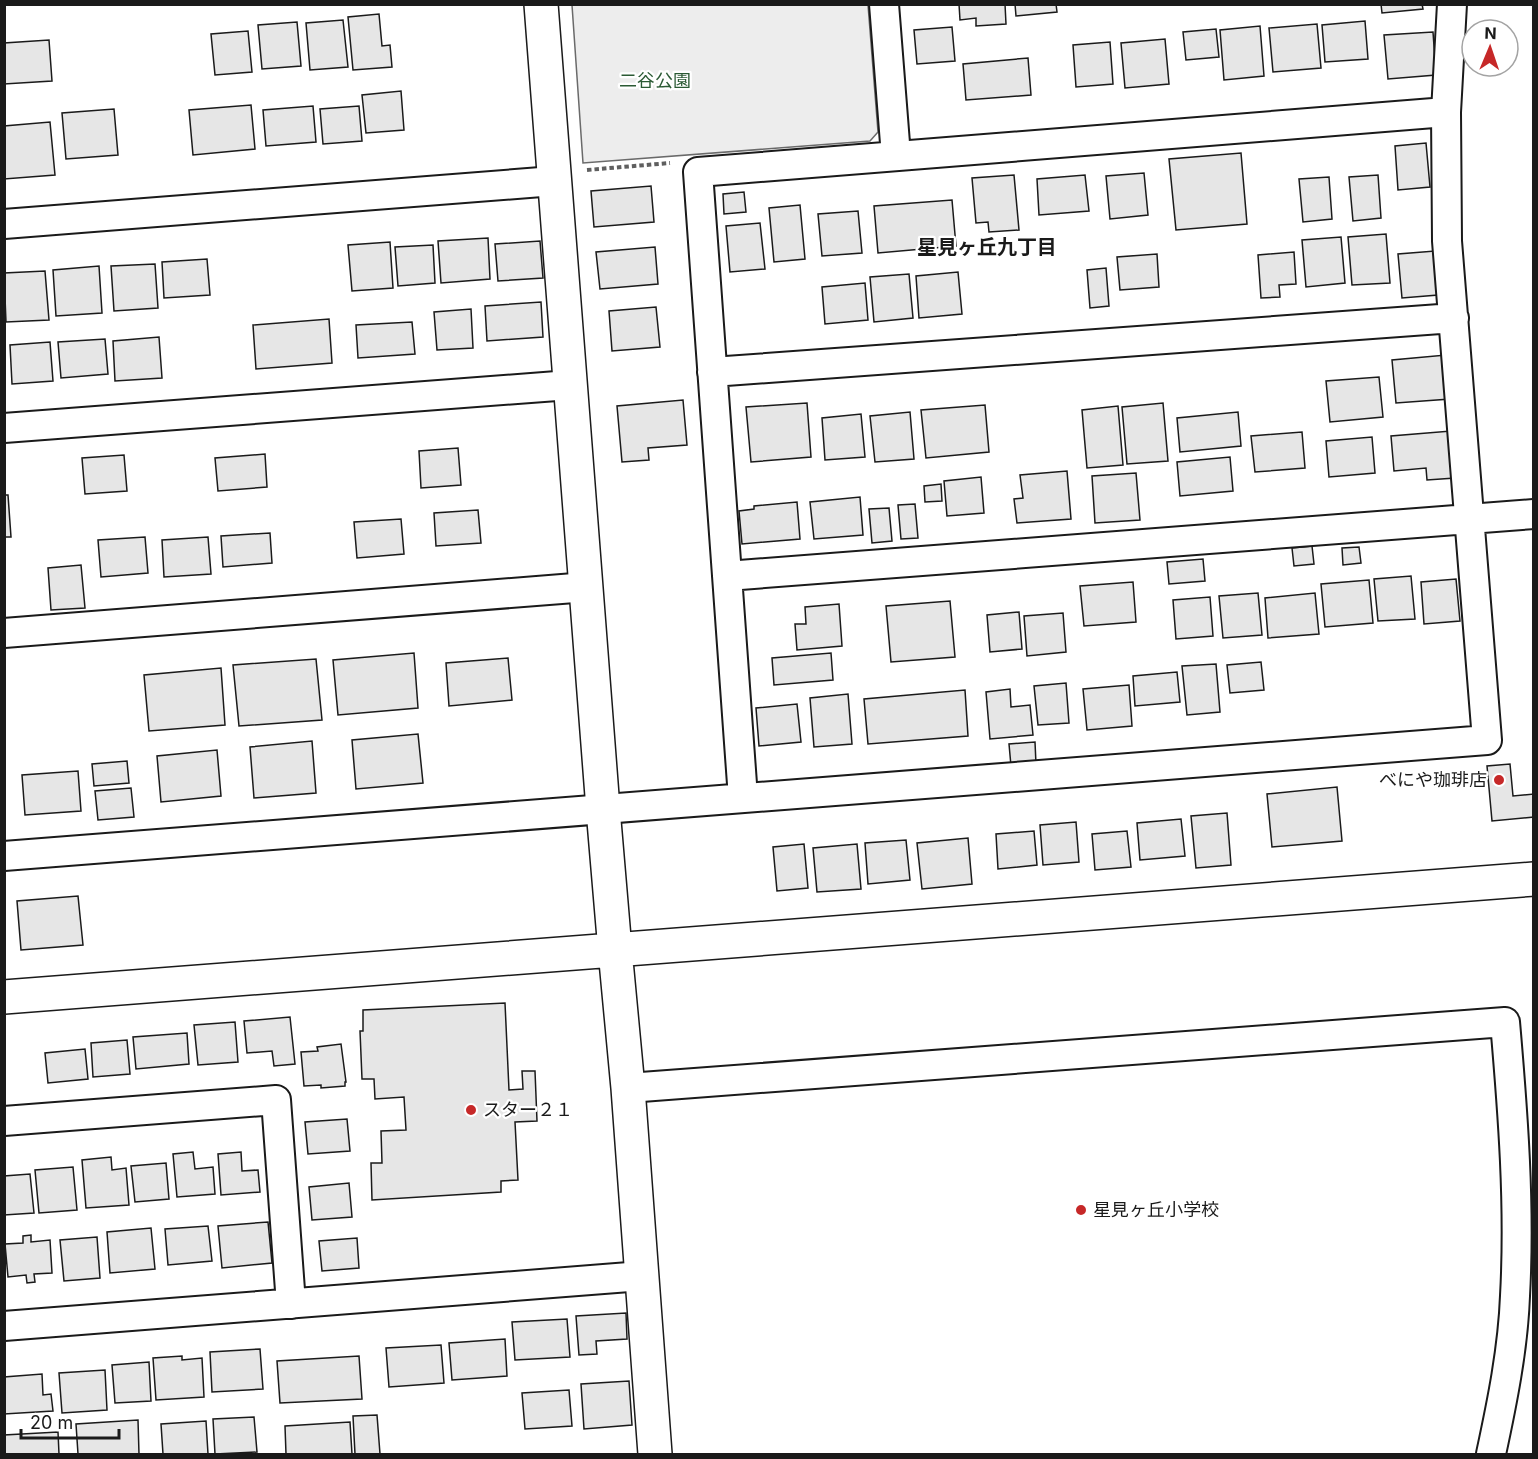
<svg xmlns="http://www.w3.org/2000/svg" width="1538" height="1459" font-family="Inter,'Noto Sans JP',sans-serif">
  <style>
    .green { fill: #ededed; stroke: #6a6a6a; stroke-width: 1.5 }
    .building { fill: #e6e6e6; stroke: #1a1a1a; stroke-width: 1.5 }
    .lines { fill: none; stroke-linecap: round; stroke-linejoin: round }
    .street-casing { stroke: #1a1a1a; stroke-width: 32 }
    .secondary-casing { stroke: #1a1a1a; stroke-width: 36 }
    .path { stroke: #5f5f5f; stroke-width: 4; stroke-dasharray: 4.5 3; stroke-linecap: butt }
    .street { stroke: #fff; stroke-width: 28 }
    .secondary { stroke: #fff; stroke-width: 33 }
    .poi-dot { fill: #c62828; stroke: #fff; stroke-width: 2 }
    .labels { text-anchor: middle; stroke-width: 4.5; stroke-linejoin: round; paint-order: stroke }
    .park-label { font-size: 18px; fill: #2b5a34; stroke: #fff }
    .poi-label { font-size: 18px; fill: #1a1a1a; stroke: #fff; text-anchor: start }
    .neighbourhood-label { font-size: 20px; font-weight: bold; fill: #1a1a1a; stroke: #fff }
  </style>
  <rect width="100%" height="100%" fill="#fff"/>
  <path class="green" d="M572,5H868L878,132L870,141L583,163Z"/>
  <path class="building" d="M959,4H1005L1006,24L976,26V18L960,20Z
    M1015,4H1056L1057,12L1016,16Z
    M1381,4H1422L1423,9L1382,13Z
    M379,14L382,46L390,45L392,67L353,70L348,17Z
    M343,20L348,67L310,70L306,23Z
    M1365,21L1368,59L1325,62L1322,25Z
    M297,22L301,66L262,69L258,25Z
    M1317,24L1321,68L1273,72L1269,28Z
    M1260,26L1264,76L1224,80L1220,30Z
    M952,27L955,61L917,64L914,30Z
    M1216,29L1219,57L1186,60L1183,32Z
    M248,31L252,72L215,75L211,34Z
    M1433,32L1436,75L1388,79L1384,35Z
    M1165,39L1169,84L1125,88L1121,43Z
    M49,40L52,81L4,84V43Z
    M1110,42L1113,84L1076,87L1073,45Z
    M1028,58L1031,95L966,100L963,64Z
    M401,91L404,130L366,133L362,95Z
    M251,105L255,149L193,155L189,110Z
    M313,106L316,142L266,146L263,110Z
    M359,106L362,141L323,144L320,109Z
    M114,109L118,155L66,159L62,113Z
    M50,122L55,175L4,179V126Z
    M1426,143L1430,187L1398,190L1395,146Z
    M1241,153L1247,224L1176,230L1169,159Z
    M1144,173L1148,215L1110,219L1106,176Z
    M1014,175L1019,230L989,232L988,222L976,223L972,178Z
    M1085,175L1089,211L1039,215L1037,179Z
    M1378,175L1381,218L1353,221L1349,177Z
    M1329,177L1332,219L1303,222L1299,179Z
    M651,186L654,222L594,227L591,191Z
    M744,192L746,212L724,214L723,194Z
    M952,200L956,246L878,253L874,206Z
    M800,205L805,259L774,262L769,208Z
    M858,211L862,253L822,256L818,214Z
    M760,223L765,269L730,272L726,226Z
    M1386,234L1390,283L1352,285L1348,237Z
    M1341,237L1345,283L1306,287L1302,240Z
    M488,238L490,279L441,283L438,241Z
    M540,241L543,278L498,281L495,244Z
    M390,242L393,288L352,291L348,245Z
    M433,245L435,283L398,286L395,247Z
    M655,247L658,284L600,289L596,252Z
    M1435,251L1438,295L1402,298L1398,254Z
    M1294,252L1296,284L1279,285L1280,297L1261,298L1258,255Z
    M1157,254L1159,287L1120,290L1117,257Z
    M207,259L210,295L164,298L162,262Z
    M155,264L158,308L114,311L111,266Z
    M99,266L102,313L56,316L53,270Z
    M1106,268L1109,306L1090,308L1087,270Z
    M45,271L49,320L6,322L4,273Z
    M958,272L962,314L919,318L916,276Z
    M909,274L913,318L874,322L870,277Z
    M865,283L868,320L825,324L822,287Z
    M541,302L543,337L487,341L485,306Z
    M656,307L660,347L612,351L609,311Z
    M471,309L473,348L437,350L434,312Z
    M329,319L332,363L256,369L253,325Z
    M412,322L415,354L358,358L356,325Z
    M159,337L162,378L115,381L113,341Z
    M105,339L108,374L61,378L58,342Z
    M50,342L53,381L12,384L10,345Z
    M1446,355L1450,399L1396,403L1392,360Z
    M1379,377L1383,417L1330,422L1326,381Z
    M683,400L687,445L648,448L649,460L622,462L617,406Z
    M807,403L811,457L751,462L746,407Z
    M1163,403L1168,461L1127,464L1122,407Z
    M985,405L989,452L926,458L921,410Z
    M1118,406L1123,465L1087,468L1082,410Z
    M910,412L914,459L875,462L870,416Z
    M1238,412L1241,446L1180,452L1177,418Z
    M861,414L865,457L825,460L822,418Z
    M1451,431L1455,478L1427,480L1426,468L1394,471L1391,436Z
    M1302,432L1305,468L1255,472L1251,436Z
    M1372,437L1375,473L1329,477L1326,441Z
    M458,448L461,485L421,488L419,451Z
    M265,454L267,487L218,491L215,458Z
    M124,455L127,491L85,494L82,458Z
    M1230,457L1233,491L1180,496L1177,462Z
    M1067,471L1071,519L1017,523L1014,499L1023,498L1020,475Z
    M1136,473L1140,520L1095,523L1092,476Z
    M981,477L984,513L947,516L944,481Z
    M941,484L942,501L925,502L924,486Z
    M4,495H8L11,537H4Z
    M860,497L863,535L814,539L810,502Z
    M797,502L800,539L742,544L739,511L754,509V506Z
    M915,504L918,538L901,539L898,505Z
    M889,508L892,541L872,543L869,509Z
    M478,510L481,543L436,546L434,513Z
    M401,519L404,554L357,558L354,522Z
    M270,533L272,563L223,567L221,536Z
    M145,537L148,573L101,577L98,540Z
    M208,537L211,574L164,577L162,540Z
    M1312,546L1314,564L1294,566L1292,548Z
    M1359,547L1361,563L1343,565L1342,548Z
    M1203,559L1205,581L1169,584L1167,562Z
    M81,565L85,608L51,610L48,568Z
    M1411,576L1415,619L1378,621L1374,579Z
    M1456,579L1460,621L1424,624L1421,582Z
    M1369,580L1373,623L1325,627L1321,584Z
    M1133,582L1136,622L1084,626L1080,586Z
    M1258,593L1262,635L1223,638L1219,596Z
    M1315,593L1319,634L1268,638L1265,598Z
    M1210,597L1213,636L1176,639L1173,600Z
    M950,601L955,657L891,662L886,606Z
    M839,604L842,646L797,650L795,624H806L805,607Z
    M1019,612L1022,649L990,652L987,615Z
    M1063,613L1066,652L1027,656L1024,616Z
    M414,653L418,708L338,715L333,660Z
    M831,653L833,680L774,685L772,658Z
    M508,658L512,700L449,706L446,663Z
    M316,659L322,720L239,726L233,665Z
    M1261,662L1264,690L1230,693L1227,665Z
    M1216,664L1220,712L1187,715L1182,666Z
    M221,668L225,725L149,731L144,675Z
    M1177,672L1180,702L1135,706L1133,676Z
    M1066,683L1069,723L1038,725L1034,686Z
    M1129,685L1132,726L1087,730L1083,689Z
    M1010,689L1011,707L1030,705L1033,735L990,739L986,692Z
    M965,690L968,736L868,744L864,699Z
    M848,694L852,744L814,747L810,698Z
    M797,704L801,742L759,746L756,708Z
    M418,734L423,783L356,789L352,740Z
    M312,741L316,793L254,798L250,747Z
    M1035,742L1036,764L1011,766L1009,744Z
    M217,750L221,796L161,802L157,756Z
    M127,761L129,783L94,786L92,764Z
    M1510,764L1513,796L1534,794V817L1492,821L1487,766Z
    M78,771L81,811L25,815L22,775Z
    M1337,787L1342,841L1272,847L1267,794Z
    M131,788L134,817L98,820L95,791Z
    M1227,813L1231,865L1196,868L1191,816Z
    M1181,819L1185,856L1140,860L1137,823Z
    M1076,822L1079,862L1043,865L1040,825Z
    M1034,831L1037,865L998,869L996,834Z
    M1127,831L1131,867L1095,870L1092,834Z
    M968,838L972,884L922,889L917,843Z
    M906,840L910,880L868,884L865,843Z
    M804,844L808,888L777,891L773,847Z
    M857,844L861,889L817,892L813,848Z
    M78,896L83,945L21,950L17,901Z
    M505,1003L509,1090L523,1089L522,1071H535L537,1121L515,1122L518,1180L501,1181V1192L372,1200L371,1163H382L381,1131L406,1130L404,1097L375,1099L374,1079H362L360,1031H363V1010Z
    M290,1017L295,1064L274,1066L272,1051L247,1053L244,1021Z
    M235,1022L238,1062L198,1065L194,1025Z
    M187,1033L189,1064L136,1069L133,1037Z
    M127,1040L130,1074L93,1077L91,1043Z
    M341,1044L346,1082H345V1086L321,1088V1085L304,1086L301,1052L318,1051L317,1047Z
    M85,1049L88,1079L48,1083L45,1053Z
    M347,1119L350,1151L308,1154L305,1122Z
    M193,1152L195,1169L213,1167L215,1194L177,1197L173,1154Z
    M241,1152L242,1171L258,1170L260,1192L221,1195L218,1154Z
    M111,1157L112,1170L126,1168L129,1205L86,1208L82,1160Z
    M166,1163L169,1199L135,1202L131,1166Z
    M73,1167L77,1210L39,1213L35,1170Z
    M30,1174L34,1213L4,1215V1176Z
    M349,1183L352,1217L312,1220L309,1187Z
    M268,1222L272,1263L222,1268L218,1226Z
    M208,1226L212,1261L168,1265L165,1229Z
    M151,1228L155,1269L110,1273L107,1232Z
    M31,1235V1242L50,1240L52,1273L34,1274L35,1282L27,1283L26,1275L8,1277L5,1244L23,1243V1236Z
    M97,1237L100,1278L64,1281L60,1240Z
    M357,1238L359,1268L322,1271L319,1241Z
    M626,1313L627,1339L596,1341L597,1354L579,1355L576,1316Z
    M567,1319L570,1357L515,1360L512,1322Z
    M505,1339L507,1376L452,1380L449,1343Z
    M441,1345L444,1383L389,1387L386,1348Z
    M260,1349L263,1389L212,1392L210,1352Z
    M182,1356V1360L202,1358L204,1397L156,1400L153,1358Z
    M359,1356L362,1399L280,1403L277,1361Z
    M149,1362L151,1401L115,1403L112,1365Z
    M105,1370L107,1410L62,1413L59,1373Z
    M42,1374L43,1395L51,1394L53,1411L4,1414V1377Z
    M629,1381L632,1425L584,1429L581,1384Z
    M569,1390L572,1426L525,1429L522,1393Z
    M377,1415L380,1454H355L353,1416Z
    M254,1417L257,1452L215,1454L213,1419Z
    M138,1420L139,1454H78L76,1424Z
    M206,1421L208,1454H163L161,1424Z
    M350,1422L352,1454H286L285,1426Z
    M58,1432L59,1454H4V1435Z"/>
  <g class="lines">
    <defs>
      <path id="street" d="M884,4L896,156
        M4,224L554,181
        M712,372L1454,318
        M4,428L570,385
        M727,576L1534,514
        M4,633L587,587
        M743,798L698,172L1446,112
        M4,856L1487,740L1447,241L1446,112L1452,4
        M628,1088L1505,1022C1513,1114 1520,1205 1515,1296C1513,1349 1502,1403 1491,1454
        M4,1121L276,1100L291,1304
        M4,1326L642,1276"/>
      <path id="secondary" d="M541,4L603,809L615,950L628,1088L655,1454
        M4,997L1534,879"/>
    </defs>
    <use href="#street" class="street-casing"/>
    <use href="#secondary" class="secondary-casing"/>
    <path class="path" d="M587,170L670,163"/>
    <use href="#street" class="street"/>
    <use href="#secondary" class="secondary"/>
  </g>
  <g class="poi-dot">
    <circle cx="1499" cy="780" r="6"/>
    <circle cx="471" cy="1110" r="6"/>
    <circle cx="1081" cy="1210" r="6"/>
  </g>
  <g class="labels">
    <g class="park-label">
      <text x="655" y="87">二谷公園</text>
    </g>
    <g class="poi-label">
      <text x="1487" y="786" text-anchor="end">べにや珈琲店</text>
      <text x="483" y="1116">スター２１</text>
      <text x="1093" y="1216">星見ヶ丘小学校</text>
    </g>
    <g class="neighbourhood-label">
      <text x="987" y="254">星見ヶ丘九丁目</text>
    </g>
  </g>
  <rect width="1538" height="1459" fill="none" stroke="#1a1a1a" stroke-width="12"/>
  <g transform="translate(1490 48) rotate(2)"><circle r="28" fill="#ffffff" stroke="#a3a3a3" stroke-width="1.5"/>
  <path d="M0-4.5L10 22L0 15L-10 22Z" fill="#c62828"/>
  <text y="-9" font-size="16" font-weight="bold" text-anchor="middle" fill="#1a1a1a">N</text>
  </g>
  <path d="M21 1429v9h98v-9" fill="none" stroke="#1a1a1a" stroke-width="3"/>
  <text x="30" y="1429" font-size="18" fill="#1a1a1a" stroke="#ffffff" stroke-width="4.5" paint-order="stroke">20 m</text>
</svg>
